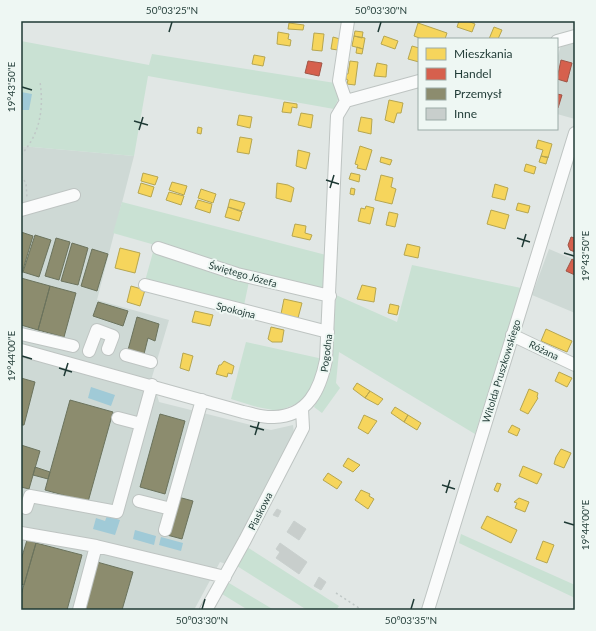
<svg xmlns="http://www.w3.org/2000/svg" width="596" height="631" font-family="Lato,sans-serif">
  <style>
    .built { fill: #ced9d5 }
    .green { fill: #c9e1d3 }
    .water { fill: #a0cad7 }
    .homes { fill: #f6d55c; stroke: #b6a650 }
    .shops { fill: #d6604d; stroke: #9f5546 }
    .industry { fill: #8c8c6e; stroke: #6b735d }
    .building { fill: #c8cecc; stroke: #c9d0ce }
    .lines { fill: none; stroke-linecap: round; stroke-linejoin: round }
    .minor-casing { stroke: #bec4c2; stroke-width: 14 }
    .path { stroke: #bfc7c6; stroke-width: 1.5; stroke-dasharray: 2 3; stroke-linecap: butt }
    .minor { stroke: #fafbfb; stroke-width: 12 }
    .ticks { fill: none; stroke: #1f3a35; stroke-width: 1.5 }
    .labels { text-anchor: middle; stroke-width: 4; stroke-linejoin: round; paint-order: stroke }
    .street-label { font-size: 10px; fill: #1f3a35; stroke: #eef7f3 }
    .neatline { fill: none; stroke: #1f3a35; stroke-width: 1.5 }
    .ticks-label { font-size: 10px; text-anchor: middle; fill: #1f3a35 }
  </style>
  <rect width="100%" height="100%" fill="#e1e7e5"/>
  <path class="built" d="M575,40V119L557,114V59L561,45Z
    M21,146L134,156L97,300L169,320L152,377L159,402L271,430L293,425L294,433L226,564L220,562L194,610H21Z
    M549,249L575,260V313L532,295Z"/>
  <path class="green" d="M21,41L149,65L152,54L335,83L339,97L334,109L148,76L134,156L21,146Z
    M122,202L326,255L325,291L251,272L243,310L145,281L155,245L113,233Z
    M412,265L521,288L475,434L339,352L336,383L340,388L322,413L314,407C335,371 333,335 336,295L397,322Z
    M246,342L323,359L316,381L301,402L278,411L257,407L231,399Z
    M461,534L575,585V598L459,543Z
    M247,547L339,606L336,610H307L237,566Z
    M229,583L274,610H248L222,594Z"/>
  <path class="water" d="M21,92L32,94L29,110H21Z
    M91,387L115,395L111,406L88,398Z
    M107,516L120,520L115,535L93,529L96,518L105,521Z
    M135,530L156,536L154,545L133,539Z
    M161,537L183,543L181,551L159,545Z"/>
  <path class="homes" d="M459,21H468L475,24L472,32L457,27Z
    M289,23L304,25L303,30L288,29Z
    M418,23L447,33L445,39H422L414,36Z
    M494,27L502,30L498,39H489Z
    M355,31L363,32L362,38L354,36Z
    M278,32L289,34L288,39L291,40L290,46L277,44Z
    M314,33L324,34L322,51L312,50Z
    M354,36L365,38L363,49L352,46Z
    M384,36L398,41L395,49L381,44Z
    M333,37L340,39L338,50L331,49Z
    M412,46L419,48V62L408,59Z
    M357,47L363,49L362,54L356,53Z
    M254,55L265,57L263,66L252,64Z
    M350,61L358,62L355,85L347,84L348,80L346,79V74H348Z
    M377,63L387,65L386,77L374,76Z
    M389,100L403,103L401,113H397L394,123L385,120Z
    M284,102L297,104V108L292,107L291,113L282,112Z
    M301,113L313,115L311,128L298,125Z
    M239,115L252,117L250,128L237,125Z
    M361,117L372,119L371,134L358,131Z
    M198,127L202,128L201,134L197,133Z
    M240,137L252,139L249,154L237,152Z
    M538,140L552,144L548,158L541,156L543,150L536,148Z
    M360,146L372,150L366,170L357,168L358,165L355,164Z
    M298,150L310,153L306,169L296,166Z
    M541,156L548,157L546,164L539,162Z
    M381,157L392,160L390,165L380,162Z
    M526,164L536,167L534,174L524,171Z
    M143,173L158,177L155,185L141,181Z
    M351,173L360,175L359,182L349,179Z
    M381,175L393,178L391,187L396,189L392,204L375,200Z
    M172,182L187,186L184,195L169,190Z
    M141,183L154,187L151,197L138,193Z
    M277,183L288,185L294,188L291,202L276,198Z
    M495,184L508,188L505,200L492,197Z
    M351,188L355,189L354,195L350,194Z
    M201,189L216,194L213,203L198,198Z
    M169,192L184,196L181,205L166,200Z
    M230,199L245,203L242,211L228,207Z
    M198,200L212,204L210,213L195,208Z
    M518,203L530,206L528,213L516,210Z
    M366,206L374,208L370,224L358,221L361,208L365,209Z
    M228,207L242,212L239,221L225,217Z
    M491,210L509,215L505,229L487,224Z
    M389,212L398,214L395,227L386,225Z
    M295,224L306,226L305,233L312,235L310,240L292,236Z
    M407,244L420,247L418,258L404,255Z
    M120,248L140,253L135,273L115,268Z
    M362,285L376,288L374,302L357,299Z
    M131,286L145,290L140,306L127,302Z
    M284,299L302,303L298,318L281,314Z
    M390,304L399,306L397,315L388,313Z
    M195,311L213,315L210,326L192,322Z
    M271,327L284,330L282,342H272L268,339Z
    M546,329L572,341L567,352L541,341Z
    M183,353L193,356L189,371L180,368Z
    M224,361L234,366L232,374L228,373L227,377L216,374L219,365H221Z
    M559,372L572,378L567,387L555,381Z
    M357,383L370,391L365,398L353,389Z
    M529,389L538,393L537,397L538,398L528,414L520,410Z
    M370,391L383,399L378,405L365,398Z
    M395,407L408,415L404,422L391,413Z
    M364,415L377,421L368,434L358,428Z
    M408,415L421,423L417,430L404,422Z
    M512,425L520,429L517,436L508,432Z
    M561,449L571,453L564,468L554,464L556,457Z
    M348,458L360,465L353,472L343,466Z
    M523,466L542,474L537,484L519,476Z
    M328,473L342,482L337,489L323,480Z
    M497,483L501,484L498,492L494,490Z
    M361,490L370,494L369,496L374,499L368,509L355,500Z
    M519,498L529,502L525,512L515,508L517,503L514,502Z
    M487,516L517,530L511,543L481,528Z
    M543,541L554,545L547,563L536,559Z"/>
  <path class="shops" d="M561,60L572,63L567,82L557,79Z
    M308,61L322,63L319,76L305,73Z
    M557,94L562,95L558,108H557Z
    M571,237L575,238V252L570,250L568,245Z
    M572,259L575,261V275L566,271Z"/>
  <path class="industry" d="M21,232L33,236L22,273H21Z
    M35,235L51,240L39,277L23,272Z
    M56,238L70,242L59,280L45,276Z
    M72,243L88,248L78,285L61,281Z
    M92,249L108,254L97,291L81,286Z
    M21,278L50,286L38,330L21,325Z
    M50,286L76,293L64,337L38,330Z
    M98,302L128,311L123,326L93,316Z
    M137,317L159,324L155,341L148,338L144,354L128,350Z
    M21,378L35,382L24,425H21Z
    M70,400L113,412L88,502L45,490Z
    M160,414L185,421L165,494L140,487Z
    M21,445L40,451L29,489L21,487Z
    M35,467L50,472L48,479L33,475Z
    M178,497L193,501L182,539L167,535Z
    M27,540L36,543L24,585L21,584V560Z
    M36,543L82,555L67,610H21V595Z
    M97,562L133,572L122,610H84Z"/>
  <path class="building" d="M277,509L281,511L278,517L273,515Z
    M294,521L306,529L299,540L287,532Z
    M280,543L307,562L299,574L276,558L280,552L276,549Z
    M319,577L326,582L321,590L314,586Z"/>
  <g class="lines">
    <defs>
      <path id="minor" d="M557,41L575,36
        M346,101L339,81L348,21
        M21,210L74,195
        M158,248L237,274L330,296
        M145,285L328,332
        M21,334L73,346
        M512,335L575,365
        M21,350L243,412C253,414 264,418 274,417C308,416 320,390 326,360L337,116L346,101L419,81
        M89,351L97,330L113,336L108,349
        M126,355L151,362
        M118,418L141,424
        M139,501L171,509
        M26,508L30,496L117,512L152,385
        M165,530L202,400
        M21,533L96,546L79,610
        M96,546L225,577
        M206,610L245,540L303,428L302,409
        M428,610L575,133"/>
    </defs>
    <use href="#minor" class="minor-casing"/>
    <path class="path" d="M21,155C40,134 44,109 40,82
      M21,176L26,183L27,198
      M336,593L362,610"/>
    <use href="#minor" class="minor"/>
  </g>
  <path class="ticks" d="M169,32L172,22M378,32L381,22M22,87L32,90M134,121L148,125M139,130L143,117M326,180L339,184M330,188L334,175M517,238L530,242M522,247L526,234M564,253L574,256M22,356L32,359M59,368L72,372M64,376L68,363M250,426L264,430M255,435L259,422M442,485L455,489M446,493L450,480M564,522L574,525M202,609L205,599M411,609L414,599"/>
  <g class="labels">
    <g class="street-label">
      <text transform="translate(243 274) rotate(16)" y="4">Świętego Józefa</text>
      <text transform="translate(236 310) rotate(14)" y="4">Spokojna</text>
      <text transform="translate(544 350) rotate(26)" y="4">Różana</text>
      <text transform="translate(326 353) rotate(-83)" y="4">Pogodna</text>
      <text transform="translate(501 371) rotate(-73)" y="4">Witolda Pruszkowskiego</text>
      <text transform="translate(260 511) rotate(-63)" y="4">Piaskowa</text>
    </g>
  </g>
  <rect width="596" height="631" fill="none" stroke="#eef7f3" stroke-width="44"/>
  <rect x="418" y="38" width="140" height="92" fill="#eef7f3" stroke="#9baba7"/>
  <rect x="426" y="48" width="20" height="12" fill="#f6d55c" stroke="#9baba7"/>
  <text x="454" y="58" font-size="12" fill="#1f3a35">Mieszkania</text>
  <rect x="426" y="68" width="20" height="12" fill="#d6604d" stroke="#9baba7"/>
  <text x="454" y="78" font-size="12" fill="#1f3a35">Handel</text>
  <rect x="426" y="88" width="20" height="12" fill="#8c8c6e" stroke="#9baba7"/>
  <text x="454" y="98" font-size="12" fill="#1f3a35">Przemysł</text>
  <rect x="426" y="108" width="20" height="12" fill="#c8cecc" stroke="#9baba7"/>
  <text x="454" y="118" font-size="12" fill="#1f3a35">Inne</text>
  <rect x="22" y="22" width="552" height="587" class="neatline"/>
  <g class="ticks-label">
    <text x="172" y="14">50°03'25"N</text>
    <text x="381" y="14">50°03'30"N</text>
    <text transform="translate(11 87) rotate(-90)" y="4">19°43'50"E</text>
    <text transform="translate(585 256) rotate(-90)" y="4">19°43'50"E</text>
    <text transform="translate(11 356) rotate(-90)" y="4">19°44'00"E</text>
    <text transform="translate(585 525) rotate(-90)" y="4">19°44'00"E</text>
    <text x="202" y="624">50°03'30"N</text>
    <text x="411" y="624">50°03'35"N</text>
  </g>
</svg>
